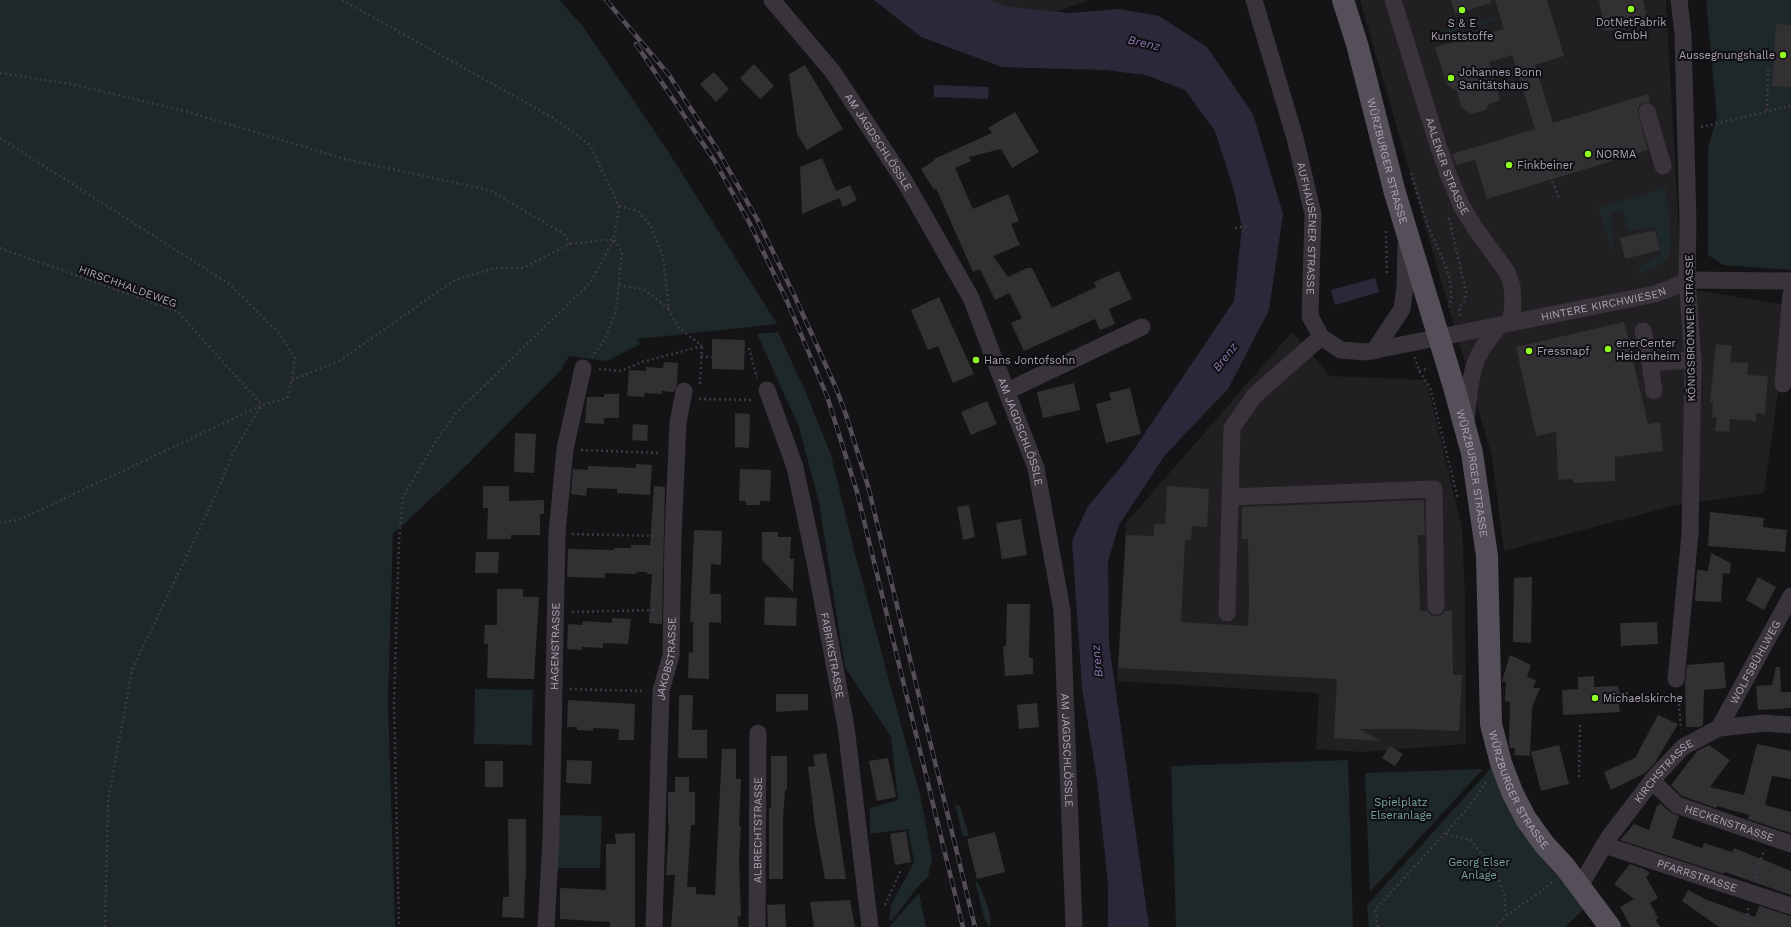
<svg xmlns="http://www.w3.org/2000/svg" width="1791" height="927" font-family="'Work Sans',sans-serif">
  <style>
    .built { fill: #211f22 }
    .green { fill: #1f2828 }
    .water { fill: #2d2839 }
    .building { fill: #333034 }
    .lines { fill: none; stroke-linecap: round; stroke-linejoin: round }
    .path { stroke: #3e3941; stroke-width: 2.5; stroke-dasharray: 2 3; stroke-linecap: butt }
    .minor { stroke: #38343a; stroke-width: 17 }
    .major { stroke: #554f59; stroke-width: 22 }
    .rail-casing { stroke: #544d57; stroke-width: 4.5 }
    .rail { stroke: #0f0e10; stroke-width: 3; stroke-dasharray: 9; stroke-linecap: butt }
    .poi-dot { fill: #91ff21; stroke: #0f0e10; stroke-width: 1.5 }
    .labels { text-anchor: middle; stroke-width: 4; stroke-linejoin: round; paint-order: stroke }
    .poi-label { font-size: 11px; fill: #ada3b6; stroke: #0f0e10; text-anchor: start }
    .street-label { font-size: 11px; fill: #ada3b6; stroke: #0f0e10 }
    .park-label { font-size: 11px; fill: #79a39e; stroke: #0f0e10 }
    .water-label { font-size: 12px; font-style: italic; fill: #8977b4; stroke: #0f0e10 }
  </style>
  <rect width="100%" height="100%" fill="#141315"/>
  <path class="built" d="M963,0H1090L984,36Z
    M1360,0H1666L1682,288L1790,306L1764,493L1676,505L1504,551L1492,457Z
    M1292,332L1330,376L1426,380L1462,528L1465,596L1466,744L1363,752L1316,749L1319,693L1117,681L1126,523Z"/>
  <path class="green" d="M0,0H559L582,25L666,148L777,324L637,339L640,344L607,361L569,356L561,370L467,465L393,534L388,701L395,927H0Z
    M1706,0H1791V270L1723,265L1708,255V148L1717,117Z
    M1543,4L1479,25L1421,40L1443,30Z
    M1666,187C1667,200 1674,247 1669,256C1662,268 1646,271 1634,276L1641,267L1661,254L1656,227L1628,231L1622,210L1611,213L1613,255L1598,208Z
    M778,332L806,393L831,455L855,554L921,799L932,858L928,877L918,886L892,921L889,920L891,905L914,862L908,829L870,834V808L898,800L891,737L845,667L819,503L799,427L757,334Z
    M475,689L533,690L532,745L474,744Z
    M1348,760L1353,927H1176L1171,766Z
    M1492,767L1591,902L1565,927H1369L1367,905Z
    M1483,769L1370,892L1365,773Z
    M955,804L960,806L969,836L963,837Z
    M560,815L602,816L600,868H558Z
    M975,882H978C983,895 993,914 990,927L985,921Z
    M919,893L926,927H889Z"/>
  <path class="water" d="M874,0H988L1010,7L1069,13L1118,9L1159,16L1207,47L1253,114L1283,214L1269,310L1228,389L1165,455L1119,525L1108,561L1109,643L1149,927H1108V885L1097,779L1082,688L1072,541L1088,506L1126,461L1234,301L1242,227L1233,187L1215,131L1185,90L1146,75L1105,70L1002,67L921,37Z
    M934,85L989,87L988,99L934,97Z
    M1375,278L1379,292L1335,305L1331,290Z"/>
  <path class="building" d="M1451,0H1491V3L1455,14Z
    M1495,0H1547L1564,56L1535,65L1553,123L1648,94L1650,103H1644L1640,105L1637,110L1648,150L1487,199L1475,160L1456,165L1452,154L1535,129L1512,55L1489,62L1500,100L1489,104L1486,110L1471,114L1461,107L1457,91L1447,85L1435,47L1504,29Z
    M1599,0H1643L1648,23L1605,31Z
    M1776,24L1791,25V87L1772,86Z
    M754,64L774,86L760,99L740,78Z
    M805,65L843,129L807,150L797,134L789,74Z
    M714,72L729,89L716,102L700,84Z
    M1015,112L1039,152L1012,168L1001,149L969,157L971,161L955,168L973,209L1008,194L1019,221L1011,224L1020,245L993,256L1008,277L1027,268H1032L1052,308L1096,287L1094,282L1119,271L1132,299L1109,309L1115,324L1100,330L1095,319L1024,351L1011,323L1022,318L1009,293L995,300L980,269L973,272L936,188L934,190L921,169L935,160L934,159L992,133L988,128Z
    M822,158L839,198L802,214L800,167Z
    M850,185L857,200L843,207L836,191Z
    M1655,230L1660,250L1625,259L1620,238Z
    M939,297L974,374L953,383L938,346L928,350L911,310Z
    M1624,322L1648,424L1660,422L1663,451L1615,457V481L1573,483V479L1558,480L1556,432L1536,436L1516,347Z
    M712,339L745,340L744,370L712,369Z
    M1716,344L1732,346L1730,362L1748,363L1747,375L1768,376L1765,414L1756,413V421L1730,419L1729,432L1715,431L1717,418L1712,417L1713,402H1710Z
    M664,362L678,363L677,384L674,392L662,391V394L645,393L644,397L627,396L629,370L646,371V367L663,368Z
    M1074,383L1080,410L1043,418L1037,392Z
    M1130,388L1141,434L1106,443L1096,404L1111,400L1109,393Z
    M604,394H619V418H604V424L585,423L587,397H604Z
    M987,401L997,424L971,435L961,412Z
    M735,413L750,414L749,448L735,447Z
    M633,424L648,425L647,441L632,440Z
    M515,433L536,434L534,473L514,472Z
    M636,464L652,465L650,495L617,493V489L587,488L586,496L571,494L573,469L588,470V466L636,468Z
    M740,469L771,470L770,501H760V505H746V501H739Z
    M483,486H509V501L544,500V514H540V535H511V539H487L488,508H483Z
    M654,486L665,487L662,624L649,623L652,574H647V572H636V574L605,573V578L567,577L568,549L614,550V548H631V545H650Z
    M1167,486L1209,489L1207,527L1192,526L1191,540H1185L1181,622L1248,626L1249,600L1248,539H1242V507L1424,500L1425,535H1418L1420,611H1427L1431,615L1436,616L1441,615L1445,611H1452L1453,675H1462L1459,731L1411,729H1360L1380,741L1334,738L1337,679L1118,668L1126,535L1154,536V524H1165Z
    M969,505L975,537L963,540L957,507Z
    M1710,512L1764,518L1763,527L1787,530L1785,552L1708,546Z
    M1021,519L1027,555L1002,559L996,523Z
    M694,530L722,531L721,565L711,564L710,594H721V623L709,622V679L688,678L689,652L693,653V622H690Z
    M762,532H778V537H791L790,559H794L793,592L762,560Z
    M476,552H499L498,573H475Z
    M1711,553L1731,563L1730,574L1723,573L1721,602L1695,601L1697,570L1708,571Z
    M1532,577L1531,643L1513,642L1514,578Z
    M1758,577L1776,587L1764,610L1746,600Z
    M497,589H523V597H539L534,679L487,678L488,644H484L485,625H497Z
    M765,597L797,598L796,626L764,625Z
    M1007,604H1030L1029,658H1033V674L1005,676L1003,646H1006Z
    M612,618L631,619L628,644L603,643V648L582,647V650L567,649L568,624L582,625L583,621L612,623Z
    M1657,622L1658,644L1621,646L1620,623Z
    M1510,655L1531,665L1527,677L1536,680L1533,688H1540L1532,708L1530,756L1514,755L1515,748H1510L1509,742L1510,702L1505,701L1506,682L1502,681Z
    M1724,662L1726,688L1704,690L1703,725L1699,727H1686L1685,682L1687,665Z
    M1776,667H1780L1781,692H1791V708L1758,710L1756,686L1772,685Z
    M1594,676V687L1618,686L1619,692H1628L1629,704H1619L1620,712L1563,715L1562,690L1578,689V677Z
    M776,694H808V710L776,712Z
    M679,695H693L692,730H707V758H678Z
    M568,700L635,704L634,740H618L619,729L593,728V731L577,730V727H567Z
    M1037,703L1039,727L1019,729L1017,705Z
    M1658,715L1678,724L1654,764L1645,773L1611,790L1604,772L1635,758Z
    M1757,744L1791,751V779L1772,776L1765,805L1791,812V833L1748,819L1749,815L1717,806L1716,808L1682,796L1671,785L1697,751L1709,745L1730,760L1710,787L1744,795Z
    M1559,745L1569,784L1541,791L1531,752Z
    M1390,746L1403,754L1395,766L1382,758Z
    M722,749H736V779H741L739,826H741L739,860L741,917L738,916V927H671L675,875H666L669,825H668V792H675V777H689V792H695V825H691L687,887H696V894L715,895Z
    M826,753L833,791L846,879H825L815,825L808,767L815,766L813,755Z
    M771,756H787V790H785L783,818V879H769V808H771Z
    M888,758L896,797L877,801L869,761Z
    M567,760L592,761L591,784L566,783Z
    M485,761H503V787H485Z
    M1660,803L1670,812L1679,816L1672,838L1702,848L1704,843L1732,852L1734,848L1791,871V895L1725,872L1724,874L1620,840L1634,824L1649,830L1657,806H1658Z
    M508,819H526V879H525L524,918L502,917L503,897H509Z
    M906,831L911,862L895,865L890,834Z
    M995,832L1005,872L977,879L967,839Z
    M635,833V927H610V922L560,919V888L606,890V844H616L615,834Z
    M1630,864L1644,869L1650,873L1646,877L1658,898L1650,903L1658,918L1656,920L1660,927H1631L1620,907L1634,899L1614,884Z
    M1688,890L1707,900L1755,917L1759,906L1791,916V927H1719L1682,901Z
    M850,900L855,927H814L810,902Z
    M785,904L786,927H768L767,905Z"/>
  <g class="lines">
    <path class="path" d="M342,0L552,117L590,145L619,206L614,239L591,282L456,413L436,441L403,497L399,541L394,702L399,927
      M0,73L71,84L185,111L345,159L489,190L564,234L570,244
      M1767,111L1768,68
      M1701,127L1791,106
      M0,138L228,283L278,332L295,358L292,380L287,398L262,405L21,519L0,523
      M1549,172L1559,199
      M1411,173C1416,191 1422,208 1428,226C1437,250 1458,280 1449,307
      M619,206L638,211L651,226L663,257L669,310L679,328L702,346
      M1449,218L1466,292L1465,301L1459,308L1461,317
      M1235,228L1248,226
      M1386,231L1387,276
      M0,248L178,312L262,405
      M619,285L645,290L669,309
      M749,348L757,378
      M701,356L712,357
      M1415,357L1419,371L1430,387L1458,499
      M599,369L621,371L642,362L702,346
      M1419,371L1429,368
      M292,380L341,360L453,281L495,268H523L570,244L614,239L622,252L616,311L605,339L592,357
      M700,384L702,346
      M699,399L754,400
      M581,450L660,453
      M572,534L657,536
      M572,612L657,610
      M570,689L645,691
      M1678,694L1681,729
      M1579,777L1580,722
      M1446,834L1471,840L1497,874L1505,897V915
      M1754,878L1764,851
      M885,905L901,870
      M1748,908L1747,923L1754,927
      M105,927L108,801L132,670L211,505L235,449L262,405
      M1378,927L1375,910L1468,808L1487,781
      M1496,927C1512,907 1535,899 1553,881"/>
    <g class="minor">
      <path id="s1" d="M772,0L833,72L905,182L971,298L1036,468L1062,610L1074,927"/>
      <path id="s2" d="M1254,0L1295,138L1313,214L1310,316L1321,337L1341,350L1366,352L1655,294L1671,288L1687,280L1791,281"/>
      <path id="s3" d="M1393,0L1437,142L1448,174L1461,205L1475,228L1507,272L1512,286L1513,306L1510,323"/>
      <path d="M1647,112L1663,166"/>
      <path d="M1643,331L1650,363L1654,391"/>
      <path d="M1374,351L1402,309L1405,287L1406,243"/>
      <path d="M1650,363L1693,360"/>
      <path d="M1783,384L1791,294"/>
      <path id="s4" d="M767,390L795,467L816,567L846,727L870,927"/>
      <path d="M1007,391L1142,327"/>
      <path d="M1466,422C1468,402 1469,380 1476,361C1481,347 1492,336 1500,325"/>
      <path d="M1230,497L1434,489L1436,606"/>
      <path d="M1227,613L1232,428L1254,396L1321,337"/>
      <path d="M1676,679L1690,534L1693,360L1687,280L1688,222L1683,35L1679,0"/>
      <path id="s5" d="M1719,728L1791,596"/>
      <path id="s6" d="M1652,781L1677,805L1791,844"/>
      <path id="s7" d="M1604,845L1791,906"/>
      <path id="s8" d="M1580,886L1609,837L1655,777L1683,747L1719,728L1765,723L1791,725"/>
      <path id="s9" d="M546,927L551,839L557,533L565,449L583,368"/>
      <path id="s10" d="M654,927L661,691L671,655L673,537L678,423L684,391"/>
      <path id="s11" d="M757,927L758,733"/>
    </g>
    <path class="major" id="s12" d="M1343,0L1357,44L1395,193L1454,387L1472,453L1487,556L1491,724L1501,763L1512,792L1526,819L1544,844L1566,868L1610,927"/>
    <defs>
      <path id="rail" d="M606,0L669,75L717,149L757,219L795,297L836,388L846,415L868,486L975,927
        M636,44L714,160L749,222L787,301L827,396L857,492L963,927"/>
    </defs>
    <use href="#rail" class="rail-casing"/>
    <use href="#rail" class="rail"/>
  </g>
  <g class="poi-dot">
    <circle cx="1631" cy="9" r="4"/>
    <circle cx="1462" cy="10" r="4"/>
    <circle cx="1783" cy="55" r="4"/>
    <circle cx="1451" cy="78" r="4"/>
    <circle cx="1588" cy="154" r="4"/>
    <circle cx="1509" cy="165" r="4"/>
    <circle cx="1608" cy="349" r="4"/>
    <circle cx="1529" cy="351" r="4"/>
    <circle cx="976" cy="360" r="4"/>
    <circle cx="1595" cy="698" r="4"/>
  </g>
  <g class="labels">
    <g class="poi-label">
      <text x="1631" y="26" text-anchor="middle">DotNetFabrik<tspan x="1631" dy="13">GmbH</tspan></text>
      <text x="1462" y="27" text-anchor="middle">S &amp; E<tspan x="1462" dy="13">Kunststoffe</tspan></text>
      <text x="1775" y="59" text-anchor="end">Aussegnungshalle</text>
      <text x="1459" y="76">Johannes Bonn<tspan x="1459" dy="13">Sanitätshaus</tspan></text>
      <text x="1596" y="158">NORMA</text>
      <text x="1517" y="169">Finkbeiner</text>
      <text x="1616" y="347">enerCenter<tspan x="1616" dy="13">Heidenheim</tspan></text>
      <text x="1537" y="355">Fressnapf</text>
      <text x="984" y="364">Hans Jontofsohn</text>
      <text x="1603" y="702">Michaelskirche</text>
    </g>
    <g class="street-label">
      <text dy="4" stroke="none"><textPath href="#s1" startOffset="178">AM JAGDSCHLÖSSLE</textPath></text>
      <text dy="4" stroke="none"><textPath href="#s12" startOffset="167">WÜRZBURGER STRASSE</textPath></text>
      <text dy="4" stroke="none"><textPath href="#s3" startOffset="175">AALENER STRASSE</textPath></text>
      <text dy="4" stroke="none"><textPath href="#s2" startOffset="236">AUFHAUSENER STRASSE</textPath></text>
      <text transform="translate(128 286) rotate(20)" y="4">HIRSCHHALDEWEG</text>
      <text dy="4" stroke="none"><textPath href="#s2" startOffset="639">HINTERE KIRCHWIESEN</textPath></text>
      <text transform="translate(1690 328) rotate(-91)" y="4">KÖNIGSBRONNER STRASSE</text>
      <text dy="4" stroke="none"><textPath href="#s1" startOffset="502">AM JAGDSCHLÖSSLE</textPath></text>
      <text dy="4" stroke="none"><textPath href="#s12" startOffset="491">WÜRZBURGER STRASSE</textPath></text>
      <text dy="4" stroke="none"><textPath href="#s9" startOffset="281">HAGENSTRASSE</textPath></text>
      <text dy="4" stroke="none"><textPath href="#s4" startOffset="274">FABRIKSTRASSE</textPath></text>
      <text dy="4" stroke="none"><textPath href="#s10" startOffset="269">JAKOBSTRASSE</textPath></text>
      <text dy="4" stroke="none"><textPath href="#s5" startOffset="75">WOLFSBÜHLWEG</textPath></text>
      <text dy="4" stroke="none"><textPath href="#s1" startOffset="826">AM JAGDSCHLÖSSLE</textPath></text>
      <text dy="4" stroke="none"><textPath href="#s8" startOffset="143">KIRCHSTRASSE</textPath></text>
      <text dy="4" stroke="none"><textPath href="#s12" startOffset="815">WÜRZBURGER STRASSE</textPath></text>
      <text dy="4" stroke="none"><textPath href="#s6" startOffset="90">HECKENSTRASSE</textPath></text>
      <text dy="4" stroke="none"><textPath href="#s11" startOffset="97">ALBRECHTSTRASSE</textPath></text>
      <text dy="4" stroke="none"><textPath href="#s7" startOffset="98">PFARRSTRASSE</textPath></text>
    </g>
    <g class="park-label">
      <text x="1401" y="806">Spielplatz<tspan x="1401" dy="13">Elseranlage</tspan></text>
      <text x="1479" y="866">Georg Elser<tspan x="1479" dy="13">Anlage</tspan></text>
    </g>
    <g class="water-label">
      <text transform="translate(1144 43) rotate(13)" y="4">Brenz</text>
      <text transform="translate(1225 357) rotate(-52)" y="4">Brenz</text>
      <text transform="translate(1097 661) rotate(-96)" y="4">Brenz</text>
    </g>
  </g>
</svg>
